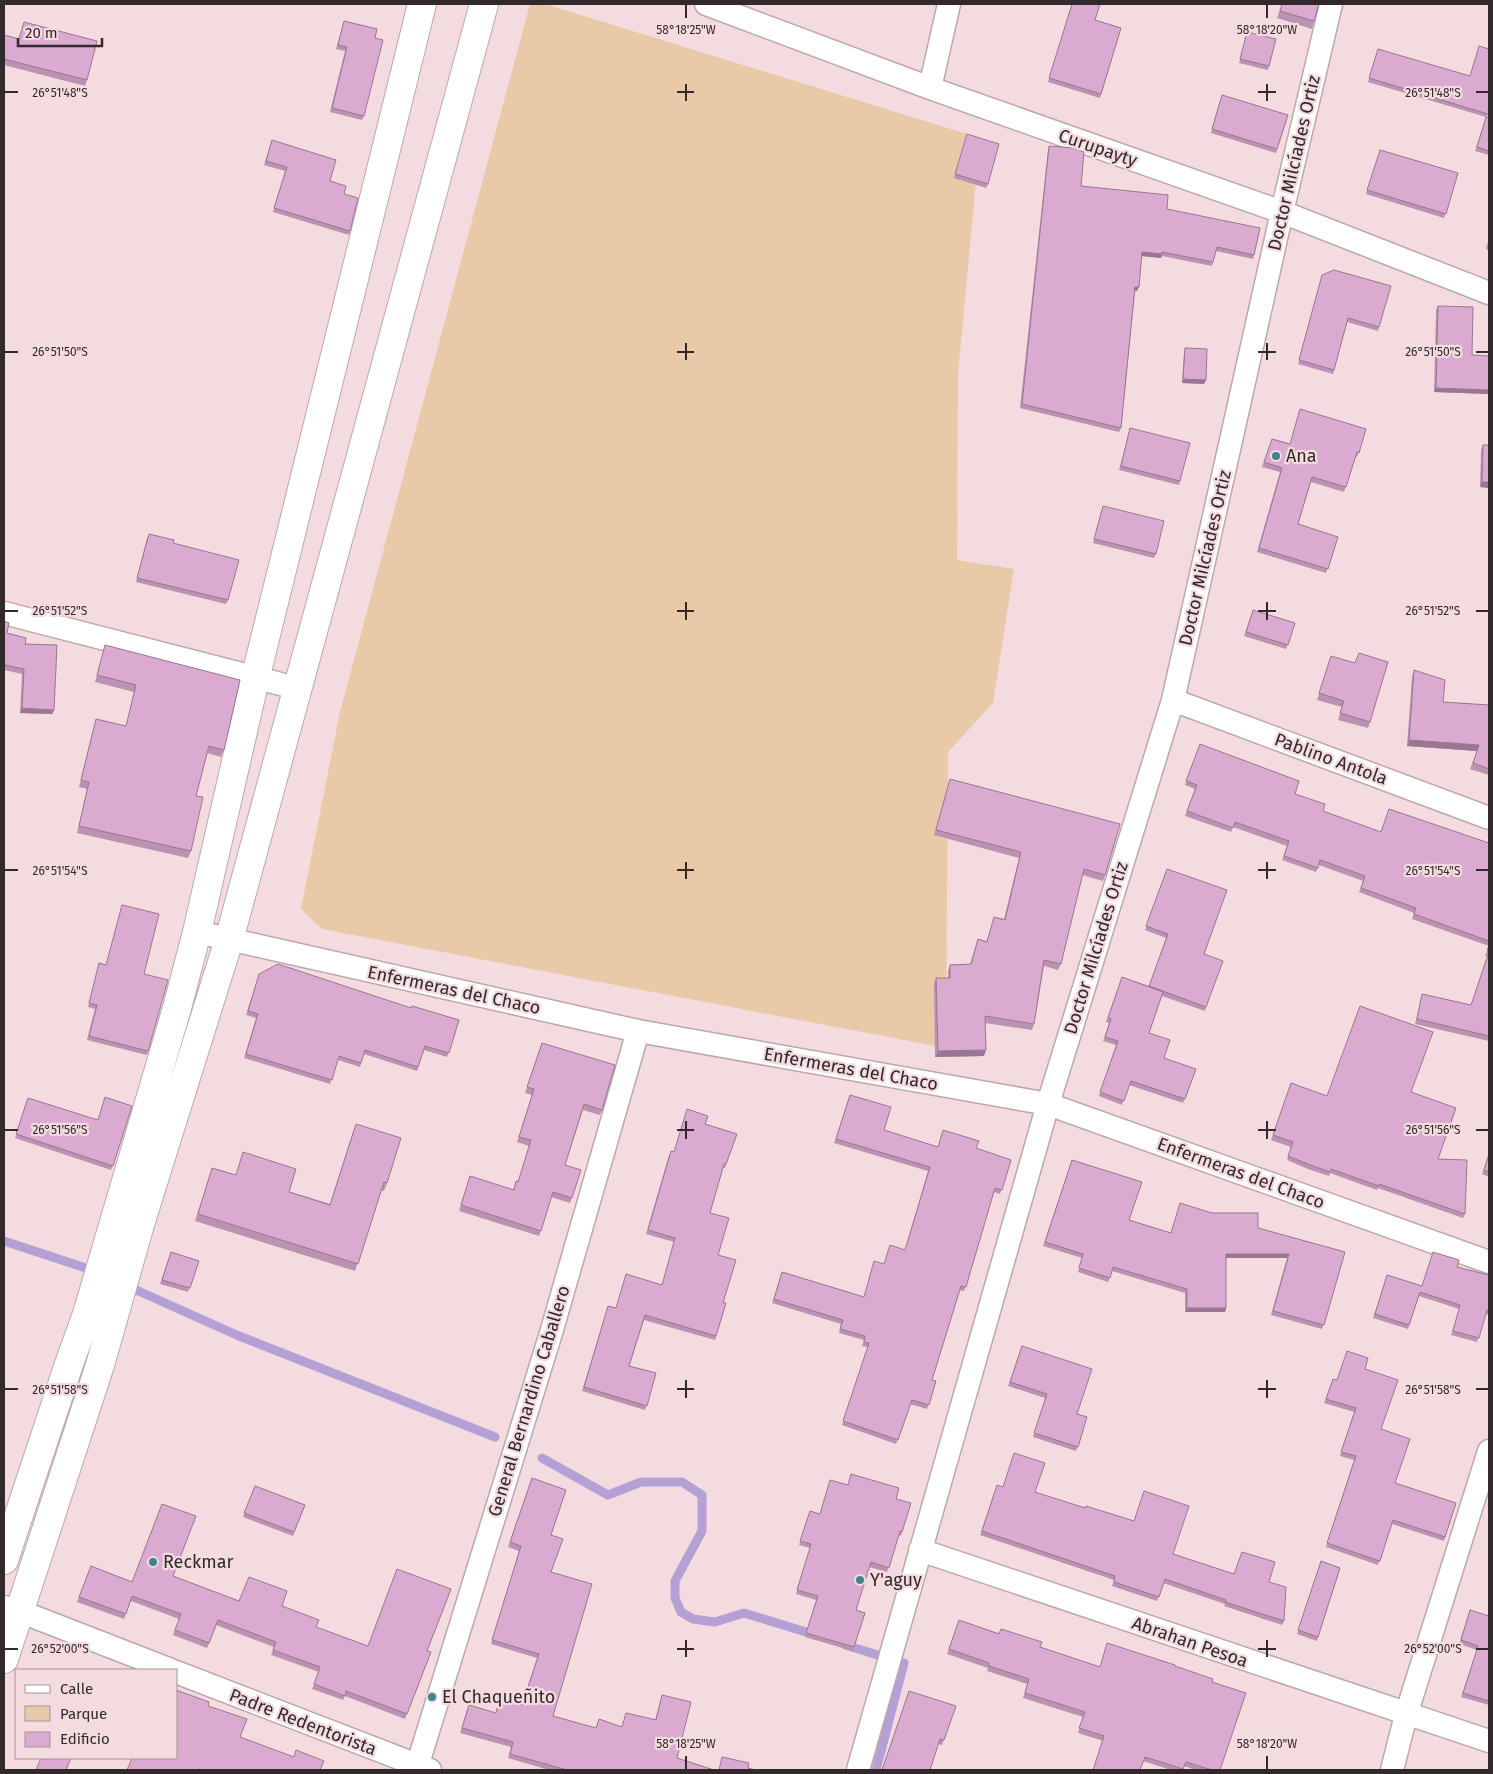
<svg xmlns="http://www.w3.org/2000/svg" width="1493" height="1774" font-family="'Fira Sans',sans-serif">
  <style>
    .green { fill: #e8caa9 }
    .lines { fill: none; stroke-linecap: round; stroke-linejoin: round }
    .stream { stroke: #b4a0d4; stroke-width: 9 }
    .street-casing { stroke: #bda7ab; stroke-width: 25 }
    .secondary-casing { stroke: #bda7ab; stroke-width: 30 }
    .street { stroke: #fff; stroke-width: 22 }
    .secondary { stroke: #fff; stroke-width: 28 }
    .wall { fill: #bc92b3 }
    .shaded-wall { fill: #997792 }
    .building { fill: #dbaad0; stroke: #997792 }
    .ticks { fill: none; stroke: #32292a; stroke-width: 2 }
    .poi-dot { fill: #3f858f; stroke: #f3dbe0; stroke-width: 2 }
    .labels { text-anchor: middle; stroke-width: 4.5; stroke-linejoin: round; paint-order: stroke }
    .street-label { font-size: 18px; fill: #32292a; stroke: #f3dbe0 }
    .poi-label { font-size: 18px; fill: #32292a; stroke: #f3dbe0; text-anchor: start }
    .ticks-label { font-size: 12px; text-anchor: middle; fill: #32292a; stroke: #f3dbe0; stroke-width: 4.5; stroke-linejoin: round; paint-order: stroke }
  </style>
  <rect width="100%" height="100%" fill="#f3dbe0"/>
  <path class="green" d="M530,4H545L980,138L958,374L957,560L1014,569L993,703L948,752L946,1048L322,929L301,909L340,712Z"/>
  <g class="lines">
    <path class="stream" d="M4,1241L98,1272
      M125,1285L239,1336L495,1437
      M542,1458L608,1495L641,1482H682L702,1495V1531L675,1581V1598L681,1612L693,1619L715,1622L744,1613L816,1635
      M845,1645L904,1663L876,1770"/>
    <defs>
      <path id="street" d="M706,4L930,88L1282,212L1489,293
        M930,88L949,4
        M4,613L296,688
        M1173,700L1489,818
        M197,932L638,1031L1048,1104L1489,1262
        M920,1550L1489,1741
        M4,1607L19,1611L171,1670
        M176,1672L430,1770
        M416,1770L551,1333L638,1031
        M858,1770L1048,1104L1173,700L1282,212L1331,4
        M1392,1770L1406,1715L1489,1451"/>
      <path id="secondary" d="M4,1560L69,1364L87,1314L177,1008L197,932L255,679L422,4
        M4,1659L100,1365L141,1221L229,940L484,4"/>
    </defs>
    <use href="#street" class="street-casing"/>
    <use href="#secondary" class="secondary-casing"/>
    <use href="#street" class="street"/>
    <use href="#secondary" class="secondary"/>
  </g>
  <path class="wall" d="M1072,4L1095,20L1121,28L1100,98L1048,82Z
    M1282,4L1314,21L1312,29L1277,18Z
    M344,21L364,116L362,120L330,112L345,51L336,49Z
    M24,22L87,80L85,86L4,65V35L19,39Z
    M1247,32L1269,66L1268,70L1239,63Z
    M1378,49L1488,114L1487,117L1489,118V155L1475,151L1486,117L1368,82Z
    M1222,95L1288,115L1276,153L1211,133Z
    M966,138L988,184L986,188L954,178Z
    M272,140L330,181L344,194L350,231L349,235L273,212L285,171L264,165Z
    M1049,146L1081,186L1167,209L1254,255L1253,259L1216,251L1212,266L1162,256L1161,258L1142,256L1137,291H1135L1121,428L1119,432L1020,408L1048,150Z
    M1380,150L1458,173L1444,218L1366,194Z
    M1489,238V250L1486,249Z
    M1321,279L1379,327L1378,331L1347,322L1333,374L1298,364Z
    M1438,306L1472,355L1489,356V394L1434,392L1436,310Z
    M1185,348L1206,380L1204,384L1182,383L1184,352Z
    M1130,428L1180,481L1179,485L1119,470Z
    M1366,429L1357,457L1355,456L1344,492L1311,482L1298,524L1338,537L1326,573L1257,552L1280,472L1262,467L1272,439L1290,444Z
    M1483,445H1489V488L1480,487L1481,450Z
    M1103,506L1156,554L1154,558L1093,543Z
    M147,538L173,543L228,600L226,604L136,582Z
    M1253,610L1295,623L1286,649L1244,636Z
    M4,621L7,633L25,644L54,710L52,714L20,713L22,674L4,670Z
    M105,645L224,750L221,757L207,753L196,796L191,851L188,858L77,833L87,789L79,787L94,726L96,719L126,726L134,692L95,682Z
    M1331,656L1370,722L1368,728L1338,720L1342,707L1317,700Z
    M1414,670L1443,702L1489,705V775L1470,769L1477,751L1407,746L1412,676Z
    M1200,744L1295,794L1323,811L1381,832L1489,843V1041L1415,1024L1422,994L1471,1005L1487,956H1485L1489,946L1412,919L1414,913L1359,892L1363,881L1319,865L1316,872L1282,860L1287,846L1233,827L1231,832L1185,816L1195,789L1185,785Z
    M950,779L1105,875L1103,881L1082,875L1061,964L1058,970L1044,966L1034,1024L1032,1030L985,1023L984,1056L935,1057L934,984L936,978H948V971L950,965L970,964L978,939L987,941L994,917L1004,919L1019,858L934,835Z
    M1167,869L1204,954L1206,1007L1205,1011L1162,996L1149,1033L1164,1058L1196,1069L1183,1103L1129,1085L1122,1105L1099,1096L1116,1045L1103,1041L1109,1023L1106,1022L1122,977L1149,986L1166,938L1145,930Z
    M122,905L144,974L148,1051L147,1055L87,1040L95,1009L88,1007L99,963L106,965Z
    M259,974L411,1008L459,1020L447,1057L424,1050L417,1071L364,1054L360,1067L338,1060L330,1084L244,1058L256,1018L246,1015Z
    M542,1043L602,1110L600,1115L583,1110L565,1165L581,1170L570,1203L551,1197L539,1236L459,1211L470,1176L513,1190L516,1181L518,1182L529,1146L517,1142L532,1095L525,1093Z
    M1291,1083L1327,1096L1411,1092L1438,1159L1465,1214L1463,1218L1378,1188L1377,1190L1330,1173L1329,1176L1308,1169L1287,1160L1291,1147L1271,1140Z
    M850,1095L884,1130L938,1147L976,1148L1011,1160L1000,1194L994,1192L964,1291L959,1290L932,1380L936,1381L927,1409L910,1404L896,1444L842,1425L868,1347L862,1346L864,1340L839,1333L841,1324L772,1303L782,1272L864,1297L884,1264L905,1250L928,1171L834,1143Z
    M28,1098L98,1120L132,1106L111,1170L15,1138Z
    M705,1124L737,1134L725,1168H723L710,1213L718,1255L723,1303H726L715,1340L644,1320L629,1366L656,1373L645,1410L582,1391L608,1306L615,1308L662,1285L674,1242L646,1234L669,1155L674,1152Z
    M353,1132L387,1183L384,1191L381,1190L355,1271L195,1221L212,1168L330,1204Z
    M1489,1154V1177L1482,1174Z
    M1072,1160L1129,1220L1171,1233L1258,1228L1345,1252L1322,1329L1271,1315L1287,1258H1226V1308L1225,1312H1185V1293L1112,1271L1108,1282L1078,1272L1082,1258L1043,1246Z
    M171,1252L199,1261L188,1292L160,1284Z
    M1457,1267L1489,1275V1315L1485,1314L1477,1342L1451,1335L1459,1309L1419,1296L1408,1329L1373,1318L1387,1275L1422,1286Z
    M1022,1346L1077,1414L1087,1417L1076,1451L1033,1437L1045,1398L1008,1386Z
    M1365,1369L1395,1483L1456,1503L1444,1541L1392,1524L1378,1565L1326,1547L1354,1460L1340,1456L1354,1412L1324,1403L1333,1379L1337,1380Z
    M532,1478L551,1535L553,1716L596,1728L622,1727L626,1713L655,1720L662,1695L677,1758L714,1770H549L508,1758L511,1747L460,1733L467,1710L496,1713L522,1704L537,1658L491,1644L519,1551L508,1547Z
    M997,1485L1003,1487L1035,1492L1173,1554L1234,1574L1269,1582L1284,1621L1282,1625L1224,1606L1225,1604L1163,1583L1157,1601L1112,1586L1114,1580L980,1535Z
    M255,1486L305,1505L293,1536L243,1517Z
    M896,1499L902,1532L901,1536L899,1535L887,1572L869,1567L856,1610L865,1613L853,1651L805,1637L816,1600L796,1594L810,1548L799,1545L810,1511L820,1514Z
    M1321,1561L1340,1568L1317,1641L1297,1634Z
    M91,1566L132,1582L173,1576L239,1601L282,1606L316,1627L368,1646L427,1651L431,1652L405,1719L345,1696L343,1700L312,1689L319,1672L271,1655L274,1647L216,1625L207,1648L173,1635L179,1619L131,1601L124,1619L77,1602Z
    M1470,1610L1489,1616V1705L1461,1697L1477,1650L1459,1644Z
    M959,1620L1099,1667L1175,1666L1212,1682L1220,1770H1196L1184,1766L1183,1770H1171L1143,1761L1103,1741L1078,1733L1083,1717L1023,1698L1027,1684L987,1671L988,1668L947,1654Z
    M956,1706L942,1745L938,1744L882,1770Z"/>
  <path class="shaded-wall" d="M1142,252L1162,254L1161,258L1141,256Z
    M1135,287H1139L1137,291H1134Z
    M1183,379L1206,380L1204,384L1182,383Z
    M1436,388L1489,390V394L1434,392Z
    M1482,482H1489V488L1480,487Z
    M22,708L54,710L52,714L20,713Z
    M1409,740L1479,745L1477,751L1407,746Z
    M986,1050L984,1056L935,1057L938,1051Z
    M1226,1254H1289L1287,1258H1225Z
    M1187,1308H1226L1225,1312H1185Z"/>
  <path class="building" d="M1072,4H1100L1095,20L1121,28L1101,94L1049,78Z
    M1282,4H1319L1314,21L1280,11Z
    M344,21L377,29L375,38L383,40L364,116L332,108L347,47L338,45Z
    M24,22L97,41L87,80L4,59V35L19,39Z
    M1247,32L1276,39L1269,66L1240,59Z
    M1479,46L1489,49V111L1488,114L1369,78L1378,49L1470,76Z
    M1222,95L1288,115L1277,149L1212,129Z
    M1486,117L1489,118V151L1477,147Z
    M967,134L999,144L988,184L955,174Z
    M272,140L336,160L330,181L346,186L344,194L358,198L350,231L274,208L287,167L266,161Z
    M1049,146L1074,148L1084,152L1081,186L1168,195L1167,209L1260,228L1254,255L1217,247L1213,262L1162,252V254L1142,252L1139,287H1135L1121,428L1022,404Z
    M1380,150L1458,173L1446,214L1367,190Z
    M1334,270L1391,286L1379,327L1348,318L1334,370L1299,360L1322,275Z
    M1438,306L1473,307L1472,355L1489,356V390L1436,388Z
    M1185,348L1207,349L1206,380L1183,379Z
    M1300,409L1366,429L1359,453L1357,452L1346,487L1312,477L1298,524L1338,537L1328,569L1259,548L1282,468L1264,462L1272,439L1290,444Z
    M1130,428L1190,443L1180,481L1121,466Z
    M1483,445H1489V482H1482Z
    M1103,506L1164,521L1156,554L1094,539Z
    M149,534L174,540L173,543L239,560L228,600L137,578Z
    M1253,610L1295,623L1288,645L1246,632Z
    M4,621L9,623L7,633L26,638L25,644L57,645L54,710L22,708L24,669L4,665Z
    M105,645L240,680L224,750L209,746L196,796L203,797L191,851L79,826L89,782L81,780L96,719L126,726L136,685L97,675Z
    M1359,653L1388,662L1370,722L1340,713L1344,701L1319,693L1331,656L1355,663Z
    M1414,670L1445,680L1443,702L1489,705V769L1473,763L1479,745L1409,740Z
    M1200,744L1299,781L1295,794L1325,804L1323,811L1381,832L1389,809L1489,843V941L1414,914L1416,908L1361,888L1365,876L1320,860L1318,868L1284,856L1289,841L1235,822L1233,828L1187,811L1197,785L1186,781Z
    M950,779L1120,824L1105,875L1084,869L1061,964L1044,960L1034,1024L985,1016L986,1050L938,1051L936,978H950V965L971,964L978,939L987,942L994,917L1005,920L1021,852L936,830Z
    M1167,869L1227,890L1204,954L1223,961L1206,1007L1149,986L1168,934L1146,926Z
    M122,905L159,914L144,974L168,980L148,1051L89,1036L97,1005L89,1003L99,963L106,965Z
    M1489,945V1036L1417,1019L1422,994L1471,1005L1489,952L1487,951Z
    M278,964L411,1008L412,1006L459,1020L449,1053L425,1046L418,1067L365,1050L361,1063L339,1056L332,1080L246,1054L258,1014L248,1011L259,974Z
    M1122,977L1163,992L1149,1033L1170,1040L1164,1058L1196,1069L1185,1099L1131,1081L1124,1101L1100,1092L1118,1041L1105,1037L1111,1019L1108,1018Z
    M1360,1006L1433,1032L1411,1092L1456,1108L1438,1159L1467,1160L1465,1214L1379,1184V1186L1331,1169L1330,1172L1310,1165L1288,1156L1293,1142L1273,1135L1291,1083L1327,1096Z
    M542,1043L615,1065L602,1110L584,1104L565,1165L581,1170L572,1198L553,1192L541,1231L461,1205L470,1176L514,1190L516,1181L518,1182L531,1140L519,1137L534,1089L527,1087Z
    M850,1095L891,1107L884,1130L938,1147L943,1130L979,1141L976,1148L1011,1160L1002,1190L995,1188L966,1287L961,1286L932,1380L936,1381L929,1405L912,1400L898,1440L843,1421L869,1343L864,1342L865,1336L840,1329L843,1320L774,1299L782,1272L864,1297L874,1261L884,1264L890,1245L905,1250L930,1167L836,1139Z
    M105,1097L132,1106L113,1166L16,1134L28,1098L98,1120Z
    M687,1109L708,1116L705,1124L737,1134L726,1164H724L710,1213L729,1218L718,1255L736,1260L723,1303H726L716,1336L645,1315L629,1366L656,1373L647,1406L584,1387L608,1306L616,1308L626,1274L662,1285L675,1238L648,1230L671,1151L674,1152Z
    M356,1124L401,1138L387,1183L384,1182L358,1264L198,1214L212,1168L236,1175L243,1152L296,1169L289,1192L330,1205Z
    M1489,1154V1172L1484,1170Z
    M1072,1160L1142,1182L1129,1220L1171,1233L1180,1203L1212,1213H1258V1228L1345,1252L1324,1325L1273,1311L1289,1254H1226V1308H1187V1289L1113,1267L1110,1278L1079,1268L1083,1254L1045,1242Z
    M171,1252L199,1261L190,1288L162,1280Z
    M1433,1252L1459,1260L1457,1267L1489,1275V1311L1487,1310L1479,1338L1453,1331L1460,1305L1420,1292L1409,1325L1375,1314L1387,1275L1422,1286Z
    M1022,1346L1092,1369L1077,1414L1087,1417L1078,1447L1034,1433L1047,1394L1010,1382Z
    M1347,1351L1368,1358L1365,1369L1398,1380L1381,1429L1410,1439L1395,1483L1456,1503L1445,1537L1393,1520L1380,1561L1327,1543L1356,1456L1341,1452L1356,1408L1326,1399L1333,1379L1337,1380Z
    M1014,1453L1045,1463L1035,1492L1085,1508L1086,1506L1134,1521L1144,1491L1189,1506L1173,1554L1234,1574L1242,1552L1275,1562L1269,1582L1286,1587L1284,1621L1225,1602L1226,1600L1165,1579L1159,1597L1114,1582L1115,1576L982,1531L997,1485L1003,1487Z
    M851,1474L899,1488L896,1499L911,1503L902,1532L900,1531L889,1568L871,1562L856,1610L865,1613L854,1647L806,1633L818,1596L797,1590L811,1544L800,1541L810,1511L820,1514L830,1480L848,1485Z
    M532,1478L566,1490L551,1535L563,1539L551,1572L592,1584L553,1716L596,1728L599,1719L622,1727L626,1713L656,1720L662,1695L691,1702L677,1758L714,1770H567L510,1754L513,1742L462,1728L469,1705L496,1713L500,1698L522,1705L539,1654L492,1640L521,1546L510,1542Z
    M255,1486L305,1505L294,1532L244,1513Z
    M162,1504L196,1516L173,1576L239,1601L249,1577L287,1591L282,1606L319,1620L316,1627L368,1646L397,1569L451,1589L427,1651L431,1652L407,1714L346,1691L345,1696L314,1684L320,1667L273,1650L276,1642L218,1620L209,1643L175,1630L181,1614L132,1596L126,1614L79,1597L91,1566L132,1582Z
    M1321,1561L1340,1568L1318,1637L1298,1630Z
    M1470,1610L1489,1616V1701L1463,1693L1478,1646L1461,1640Z
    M959,1620L999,1634L1001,1629L1042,1642L1040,1647L1100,1667L1107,1643L1175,1665V1666L1213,1679L1212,1682L1246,1693L1220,1770H1212L1186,1762L1183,1769L1145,1757L1140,1770H1093L1104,1736L1079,1728L1085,1712L1025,1693L1029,1679L989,1666V1663L949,1649Z
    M176,1690L209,1702L208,1706L247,1719L240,1737L294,1757L296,1750L324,1761L320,1770H202L199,1769L198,1770H127L132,1758H176Z
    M909,1691L956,1706L944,1740L940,1739L930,1770H882Z
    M722,1757L749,1763L748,1768L755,1770H719Z
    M41,1758H71L66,1770H36Z"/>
  <path class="ticks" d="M686,5V18M1267,5V18M686,84V101M1267,84V101M5,92H18M677,92H694M1258,92H1276M1476,92H1488M686,343V360M1267,343V360M5,352H18M677,352H694M1258,352H1276M1476,352H1488M686,602V620M1267,602V620M5,611H18M677,611H694M1258,611H1276M1476,611H1488M686,862V879M1267,862V879M5,870H18M677,870H694M1258,870H1276M1476,870H1488M686,1121V1139M1267,1121V1139M5,1130H18M677,1130H694M1258,1130H1276M1476,1130H1488M686,1380V1398M1267,1380V1398M5,1389H18M677,1389H694M1258,1389H1276M1476,1389H1488M686,1640V1657M1267,1640V1657M5,1649H18M677,1649H694M1258,1649H1276M1476,1649H1488M686,1756V1769M1267,1756V1769"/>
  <g class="poi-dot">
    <circle cx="1276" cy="456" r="5"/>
    <circle cx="153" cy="1562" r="5"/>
    <circle cx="860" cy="1580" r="5"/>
    <circle cx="432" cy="1697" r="5"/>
  </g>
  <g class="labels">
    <g class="street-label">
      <text transform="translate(1098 148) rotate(19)" y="6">Curupayty</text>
      <text transform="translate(1294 163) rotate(-77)" y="6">Doctor Milcíades Ortiz</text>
      <text transform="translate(1205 558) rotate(-77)" y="6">Doctor Milcíades Ortiz</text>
      <text transform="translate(1331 759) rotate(20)" y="6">Pablino Antola</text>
      <text transform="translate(1096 948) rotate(-73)" y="6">Doctor Milcíades Ortiz</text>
      <text transform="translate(454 990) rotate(12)" y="6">Enfermeras del Chaco</text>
      <text transform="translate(851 1069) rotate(10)" y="6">Enfermeras del Chaco</text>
      <text transform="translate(1241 1173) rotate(20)" y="6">Enfermeras del Chaco</text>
      <text transform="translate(529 1401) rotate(-73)" y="6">General Bernardino Caballero</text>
      <text transform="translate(1190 1642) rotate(19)" y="6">Abrahan Pesoa</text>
      <text transform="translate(303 1722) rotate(21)" y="6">Padre Redentorista</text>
    </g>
    <g class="poi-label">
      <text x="1286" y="462">Ana</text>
      <text x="163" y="1568">Reckmar</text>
      <text x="870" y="1586">Y'aguy</text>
      <text x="442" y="1703">El Chaqueñito</text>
    </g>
  </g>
  <g class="ticks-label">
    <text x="686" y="34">58°18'25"W</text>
    <text x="1267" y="34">58°18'20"W</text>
    <text x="60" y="97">26°51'48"S</text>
    <text x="1433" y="97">26°51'48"S</text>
    <text x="60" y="356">26°51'50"S</text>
    <text x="1433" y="356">26°51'50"S</text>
    <text x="60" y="615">26°51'52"S</text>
    <text x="1433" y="615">26°51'52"S</text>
    <text x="60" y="875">26°51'54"S</text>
    <text x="1433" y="875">26°51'54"S</text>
    <text x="60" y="1134">26°51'56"S</text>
    <text x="1433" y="1134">26°51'56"S</text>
    <text x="60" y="1394">26°51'58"S</text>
    <text x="1433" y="1394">26°51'58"S</text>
    <text x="60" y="1653">26°52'00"S</text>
    <text x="1433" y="1653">26°52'00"S</text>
    <text x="686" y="1748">58°18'25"W</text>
    <text x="1267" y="1748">58°18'20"W</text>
  </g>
  <rect width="1493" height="1774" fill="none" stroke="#32292a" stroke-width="10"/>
  <rect x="15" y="1669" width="162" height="90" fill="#f3dbe0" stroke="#a69497"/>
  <rect x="25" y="1685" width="25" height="8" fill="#ffffff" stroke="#a69497"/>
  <text x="60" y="1694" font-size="15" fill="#32292a">Calle</text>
  <rect x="25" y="1706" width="25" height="15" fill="#e8caa9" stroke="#a69497"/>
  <text x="60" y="1719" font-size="15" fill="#32292a">Parque</text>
  <rect x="25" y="1732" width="25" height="15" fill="#dbaad0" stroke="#a69497"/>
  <text x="60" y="1744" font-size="15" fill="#32292a">Edificio</text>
  <path d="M18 38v8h84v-8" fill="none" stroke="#32292a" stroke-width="2.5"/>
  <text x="25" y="38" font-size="15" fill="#32292a" stroke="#f3dbe0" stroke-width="4" paint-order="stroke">20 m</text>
</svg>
